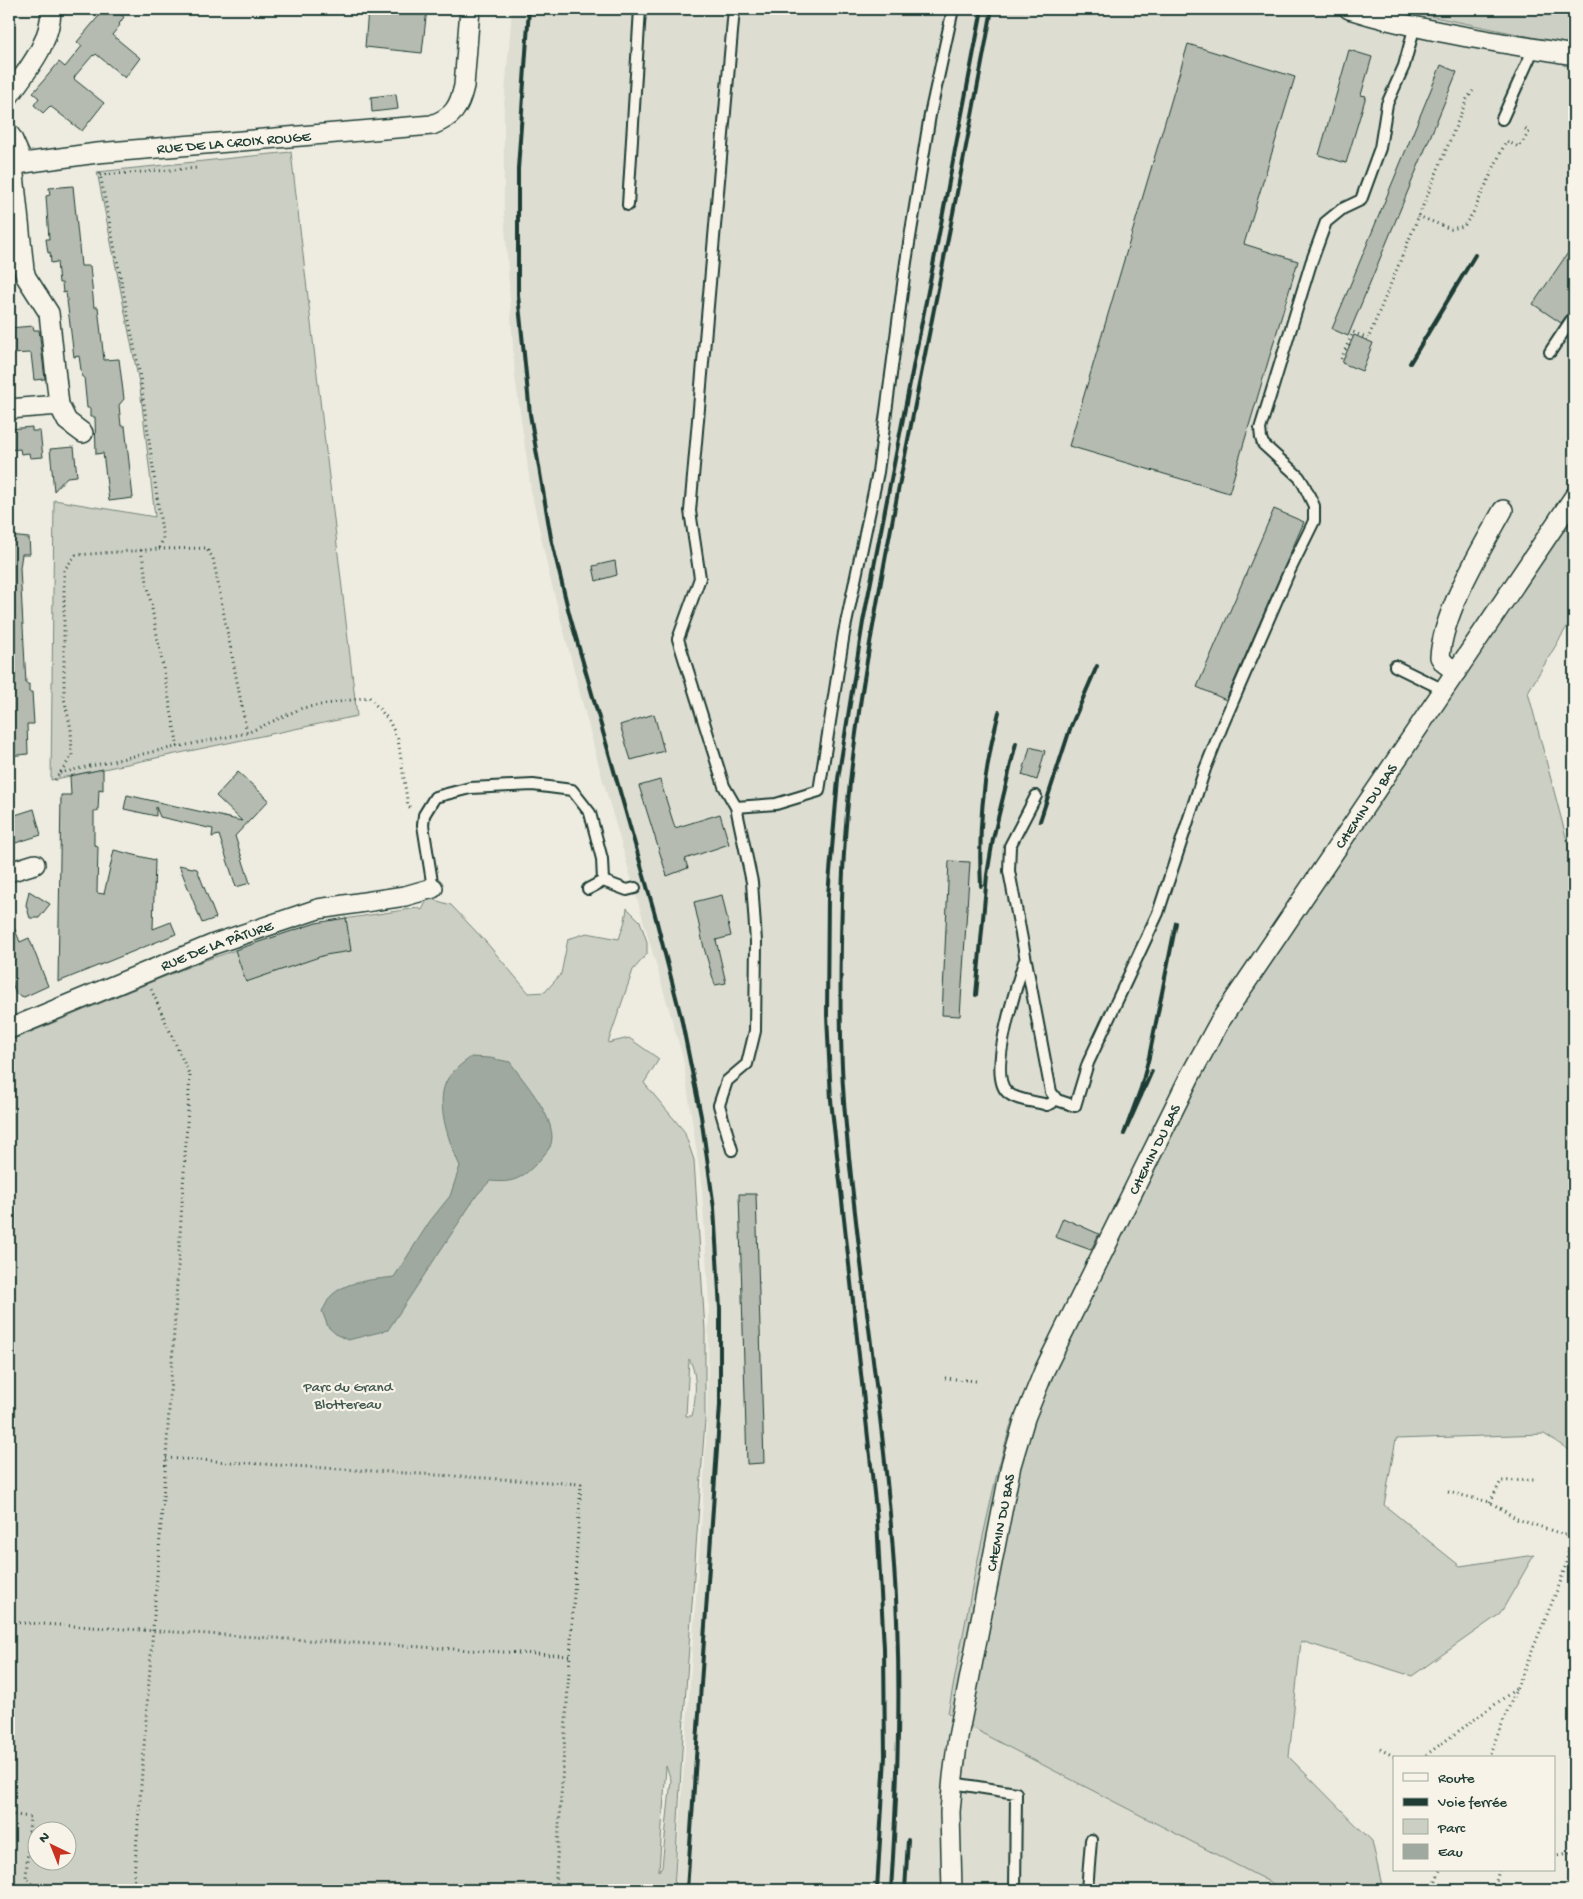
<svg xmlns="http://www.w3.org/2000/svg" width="1583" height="1899" font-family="'Gochi Hand',sans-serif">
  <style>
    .built { fill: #ddddd2 }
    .green { fill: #cccfc4; stroke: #76867c; fill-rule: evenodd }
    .water { fill: #9fa99f; stroke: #6c7e74 }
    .building { fill: #b5bbb0; stroke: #1f3d34 }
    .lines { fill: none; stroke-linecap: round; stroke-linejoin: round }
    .service-casing { stroke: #1f3d34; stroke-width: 14 }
    .minor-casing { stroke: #1f3d34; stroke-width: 22 }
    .path { stroke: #1f3d34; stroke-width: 3; stroke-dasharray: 1 4; stroke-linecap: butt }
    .service { stroke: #f7f3e8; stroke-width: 10 }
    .minor { stroke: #f7f3e8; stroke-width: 19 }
    .rail { stroke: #1f3d34; stroke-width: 4 }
    .labels { text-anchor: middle; stroke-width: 4.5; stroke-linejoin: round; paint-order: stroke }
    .street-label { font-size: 15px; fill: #1f3d34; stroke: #f7f3e8 }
    .park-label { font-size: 15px; fill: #425a51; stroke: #f7f3e8 }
  </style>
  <rect width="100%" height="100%" fill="#eeece1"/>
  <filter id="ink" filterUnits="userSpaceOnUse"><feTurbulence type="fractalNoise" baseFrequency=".02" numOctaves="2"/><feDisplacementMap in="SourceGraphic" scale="10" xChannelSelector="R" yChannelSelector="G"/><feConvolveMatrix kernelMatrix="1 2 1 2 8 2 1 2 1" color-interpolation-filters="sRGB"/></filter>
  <g filter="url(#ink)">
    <path class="built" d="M512,9H1395L1561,43L1563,65L1574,68V479L1221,1004L1175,1084L1123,1199L1080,1284L1040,1355L1010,1427L997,1473L974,1577L948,1713L989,1737L1285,1890H675L703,1501L707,1418L709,1303L702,1189L683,1058L600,770L549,574L531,490L515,376L504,210V106Z"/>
    <path class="green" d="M1395,9H1574V68L1563,65L1561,43Z
      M291,152L357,716L51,780L54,500L155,517L140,388L97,172Z
      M1574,479V615L1528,692L1574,867V1453L1544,1434L1396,1439L1384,1505L1460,1566L1534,1555L1500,1614L1412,1676L1301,1641L1289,1757L1372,1841L1383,1890H1285L989,1737L948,1713L974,1577L997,1473L1010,1427L1040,1355L1080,1284L1123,1199L1175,1084L1221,1004Z
      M428,898L451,905L485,941L529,993L545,992L561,974L568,939L587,933L619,939L625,921L627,908L640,921L647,942V954L633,970L608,1043L629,1038L659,1059L644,1083L684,1131L694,1160L705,1330V1420L684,1717L674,1890H9V1041L200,962L316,923L418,908L422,910ZM689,1359C698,1374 696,1399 692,1416H686ZM666,1766L671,1780L662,1866L659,1871ZM38,1832H68V1862H38Z"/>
    <path class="water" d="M471,1057L490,1058L510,1062C523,1081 561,1122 550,1147C546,1153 540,1160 535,1165C520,1180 512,1183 490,1181L477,1195L388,1330L348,1340L337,1335L328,1327L322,1311C325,1307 327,1301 330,1297C346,1280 373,1280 394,1277L430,1221L450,1196L460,1166C450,1145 435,1105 446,1082C451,1071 462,1064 471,1057Z"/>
    <path class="building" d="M114,9L124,17L119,24L120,25L112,35L140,58L125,78L96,54L94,56L93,55L75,76L74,79L104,103L82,131L50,106L43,113L34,105L39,98L33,93L59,62L65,67L82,46L77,42L103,11L109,15Z
      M368,9H427L422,53L365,47Z
      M1188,44L1295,77L1244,244L1298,261L1229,493L1069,446Z
      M1349,50L1372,57L1361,95L1366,96L1346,163L1319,155Z
      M1441,65L1457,72L1348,336L1332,329Z
      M396,94L398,109L372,112L371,97Z
      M73,186L81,266H90L94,307H98L104,360L119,359L124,399L119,405L121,426H125L133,498L109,501L103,453L96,454L95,417H90V408H87L84,377H82L79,356L74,357L66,292L63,293L62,283H59L57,262L51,263L50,252L48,253L46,239H49L46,196L50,195L49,188Z
      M1574,244V309L1569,312L1561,323L1533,304Z
      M33,326L34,330H39L45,379L34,380L31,353L9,354V328Z
      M1354,335L1373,343L1362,371L1342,363Z
      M32,427V431H40L43,457L30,458L29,453L21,454L20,449L9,450V429Z
      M74,447L77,476L67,477L54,491L50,449Z
      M1274,509L1304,522L1226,700L1197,687Z
      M9,536L29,538L30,554H22L20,568L26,684H29V692H32L34,724H27L28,754L9,756Z
      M615,561L617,575L596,581L593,566Z
      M654,714L664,751L631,760L620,725Z
      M1030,747L1045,751L1037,780L1022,775Z
      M103,769V790L99,789L98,811H94V845L98,846L97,893L104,894L114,850L155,860L153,929L171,922L176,934L58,982L61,795H71L70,776Z
      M238,772L269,800L235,836L250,883L236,887L219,835L212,837L213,829L160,817L156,807V816L124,809L127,795L242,821L216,796Z
      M660,780L675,828L720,814L729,844L685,859L688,868L667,876L639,786Z
      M34,809L41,835L9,845V817Z
      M949,861L970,862L960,1016L942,1015Z
      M179,865L197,869L216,918L202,923Z
      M29,891L50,904L39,918H30L26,905Z
      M722,895L731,936L716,940L726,983L715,985L704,948L694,902Z
      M9,915L20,942L29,938L48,986L24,997L16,994L9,975Z
      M346,918L351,951L325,955L246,982L235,950L316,923Z
      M739,1194H756L764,1463L747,1464Z
      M1063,1218L1099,1234L1091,1250L1055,1237Z"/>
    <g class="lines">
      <defs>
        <path id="service" d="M734,9L690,511L700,578L678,639L724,786L736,807L776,804L819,791L844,633L878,472L906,262L930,115L953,9
          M1502,119L1534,48
          M628,205L640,9
          M1550,352L1574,316
          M1395,666L1444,690
          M1036,796L1010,846L1009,871L1051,1092L1057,1100L1075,1106L1088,1063L1158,913L1205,769L1223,724L1289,572L1314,521V506L1304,485L1299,477L1263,444L1261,438L1260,429L1311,263L1326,222L1342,209L1361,200L1380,148L1387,104L1404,66L1415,25
          M603,881L627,890L635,888
          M433,888L423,825L424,815L435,797L470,788L533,785L572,790L590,813L602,859L603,881L588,889
          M1024,962C1017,985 987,1074 1007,1092C1016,1101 1035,1101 1047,1105L1052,1103L1055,1098
          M732,1150L719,1105L727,1081L747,1064L755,1031L756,942L752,882L736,807
          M952,1783L1016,1793L1015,1890
          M1087,1890L1091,1840"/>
        <g id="minor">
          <path d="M1349,9C1422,32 1499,42 1574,55"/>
          <path d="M9,96C28,69 51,43 51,9"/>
          <path d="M9,134L12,138L23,163"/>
          <path id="s1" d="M9,165L97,153L432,125C453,117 459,108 464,86L470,9"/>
          <path d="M13,165L24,270L26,277L49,313L59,405"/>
          <path d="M9,409L59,405L67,421L83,433"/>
          <path d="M1456,672L1444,663L1440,657C1443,611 1481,550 1503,510"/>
          <path d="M9,872L35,864"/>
          <path id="s2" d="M9,1029L214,944L318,909L405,896L433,888"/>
          <path id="s3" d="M952,1890L950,1812L953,1777L958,1737L1011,1465L1025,1418L1044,1371L1190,1076L1220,1021L1574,497"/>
        </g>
      </defs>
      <use href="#service" class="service-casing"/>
      <use href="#minor" class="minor-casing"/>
      <path class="path" d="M100,175L199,168
        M1418,216L1451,229L1464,226L1473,213L1506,141L1519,147L1529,132L1524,128
        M1341,359L1353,332L1368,339L1467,99L1473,91
        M159,549L206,548L213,558L247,733
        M141,550L178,747
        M60,773L156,751L247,733L302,708L369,697L388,719L398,739L408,806L413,809
        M55,780L72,756L71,729L64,698V570L76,555L159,549L163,539L140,376L99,169
        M945,1378L976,1381
        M166,1458L581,1484L555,1890
        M1448,1492L1490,1502L1517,1519L1571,1537
        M1490,1502L1501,1481L1536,1480
        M9,1622L570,1656
        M1380,1749L1397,1758
        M1422,1758L1516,1689
        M1488,1758L1560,1583L1566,1564L1574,1523
        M9,1814L30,1817L26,1878L39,1890
        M1554,1856L1574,1852
        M133,1890L166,1458L190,1076L151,989
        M1432,1890L1440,1870
        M1494,1890L1499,1870"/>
      <use href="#service" class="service"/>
      <use href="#minor" class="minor"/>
      <path class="rail" d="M529,9L518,169V295L530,414L551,538L569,613L654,911L681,1017L701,1116L714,1208L720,1309V1405L687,1890
        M1410,363L1475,255
        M1040,821L1071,726L1097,666
        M981,886C978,828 984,768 999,712
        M976,995L987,875L993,839L1016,743
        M1152,1071L1124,1134L1141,1088L1149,1057L1176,923
        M877,1890L885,1757L884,1648L877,1520L831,1100L827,1015L828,895L838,779L863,622L930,281L982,9
        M891,1890C898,1782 902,1674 894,1566C884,1411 856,1257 844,1102C839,1035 840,968 842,901C845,761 873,623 899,486C930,327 963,168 992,9
        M905,1890L908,1840"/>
    </g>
  </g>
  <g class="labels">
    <g class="street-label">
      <text dy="5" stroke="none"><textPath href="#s1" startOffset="226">RUE DE LA CROIX ROUGE</textPath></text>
      <text dy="5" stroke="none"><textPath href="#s3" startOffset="1182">CHEMIN DU BAS</textPath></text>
      <text dy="5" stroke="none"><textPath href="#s2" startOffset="224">RUE DE LA PÂTURE</textPath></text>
      <text dy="5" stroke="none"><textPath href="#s3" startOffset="778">CHEMIN DU BAS</textPath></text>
      <text dy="5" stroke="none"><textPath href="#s3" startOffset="372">CHEMIN DU BAS</textPath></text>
    </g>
    <g class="park-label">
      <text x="348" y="1391">Parc du Grand<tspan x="348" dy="17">Blottereau</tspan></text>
    </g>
  </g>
  <rect width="1583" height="1899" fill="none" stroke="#f7f3e8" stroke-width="30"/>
  <rect x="15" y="15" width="1553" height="1869" fill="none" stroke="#1f3d34" stroke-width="2" filter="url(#ink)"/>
  <rect x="1393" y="1756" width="162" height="115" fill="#f7f3e8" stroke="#a1aaa0"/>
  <rect x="1403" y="1773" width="25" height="8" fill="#f7f3e8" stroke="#a1aaa0"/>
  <text x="1438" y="1782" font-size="15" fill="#1f3d34">Route</text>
  <rect x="1403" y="1798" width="25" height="8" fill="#1f3d34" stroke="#a1aaa0"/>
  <text x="1438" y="1806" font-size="15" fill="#1f3d34">Voie ferrée</text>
  <rect x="1403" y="1819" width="25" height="15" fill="#cccfc4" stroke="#a1aaa0"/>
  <text x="1438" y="1832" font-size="15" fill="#1f3d34">Parc</text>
  <rect x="1403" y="1844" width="25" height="15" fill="#9fa99f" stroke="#a1aaa0"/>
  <text x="1438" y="1856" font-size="15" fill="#1f3d34">Eau</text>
  <g transform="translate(52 1846) rotate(317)"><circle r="24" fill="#f7f3e8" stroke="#a1aaa0"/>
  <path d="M0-4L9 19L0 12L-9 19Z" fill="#c8321e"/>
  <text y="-8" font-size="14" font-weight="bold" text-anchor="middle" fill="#1f3d34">N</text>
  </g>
</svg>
